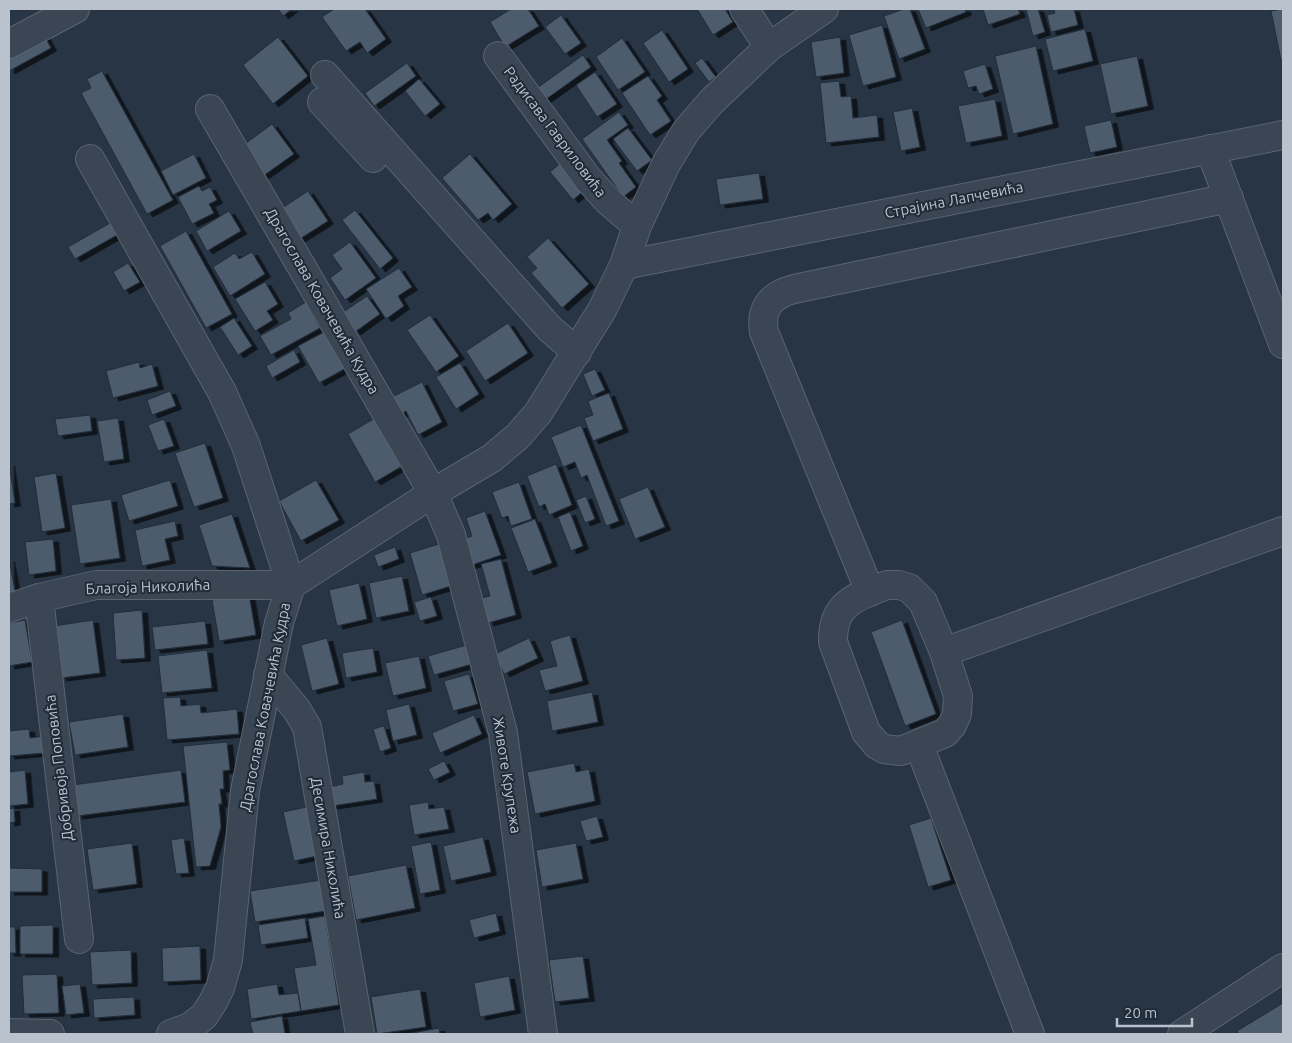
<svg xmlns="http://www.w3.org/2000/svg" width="1292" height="1043" font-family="Ubuntu,sans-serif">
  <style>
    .building { fill: #4e5c6d; stroke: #222d3b; filter: url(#shadow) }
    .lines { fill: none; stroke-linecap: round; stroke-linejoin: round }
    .minor-casing { stroke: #5a6471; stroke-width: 30 }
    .minor { stroke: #3b4654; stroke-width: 28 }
    .labels { text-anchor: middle; stroke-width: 4; stroke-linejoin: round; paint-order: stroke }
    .street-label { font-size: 15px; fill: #b9c2cd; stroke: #202b39 }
  </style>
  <defs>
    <filter id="shadow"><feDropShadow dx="5.5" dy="3" stdDeviation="0" flood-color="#0009"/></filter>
  </defs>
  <rect width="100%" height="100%" fill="#273544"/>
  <path class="building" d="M278,9H292L283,16Z
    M334,9H365L386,39L367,53L360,42L346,51L322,17Z
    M511,9H528L539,26L505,47L490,22Z
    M697,9H725L733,22L713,35Z
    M904,9H910L925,49L899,59L884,16Z
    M918,9H965L966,12L926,28Z
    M983,9H1018L1020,14L988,25Z
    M1026,9H1038L1045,32L1033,36Z
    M1054,9H1074L1078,25L1051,32L1047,15L1055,13Z
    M1283,9V59L1281,60L1271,11Z
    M561,15L581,43L565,54L545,27Z
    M882,25L896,77L863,86L849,35Z
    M1085,29L1093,61L1053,71L1045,39Z
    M662,30L688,69L669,82L643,43Z
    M42,31L51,48L9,71V49Z
    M278,37L308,76L273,104L243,65Z
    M840,37L844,73L816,77L811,42Z
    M622,38L645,72L618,90L596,57Z
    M1036,46L1053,124L1013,134L995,56Z
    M583,55L591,67L542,102L533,91Z
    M1137,56L1148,106L1111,114L1100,64Z
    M702,58L716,77L709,82L695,63Z
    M407,63L416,76L374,106L365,93Z
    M985,64L993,89L979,94L976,86L968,88L963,71Z
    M102,71L173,200L147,214L81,93L91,88L87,79Z
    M595,72L617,104L597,117L576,85Z
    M648,76L662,96L657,100L671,121L650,135L622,93Z
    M419,79L440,104L425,116L405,91Z
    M839,81L841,97L851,96L853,118L877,115L879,137L826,143L820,83Z
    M995,99L1002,136L966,143L958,106Z
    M912,108L920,147L901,151L893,112Z
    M619,112L628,125L607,140L622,161L619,163L636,187L623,197L582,139Z
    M1111,120L1117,147L1090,153L1084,126Z
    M272,124L294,154L263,176L241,147Z
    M628,128L652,160L637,171L613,139Z
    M194,154L206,178L173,195L161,171Z
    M470,154L512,204L493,220L488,213L478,220L442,178Z
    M564,160L587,188L573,200L550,172Z
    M759,173L763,199L720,205L716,179Z
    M199,186L202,191L210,187L217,200L209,204L214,213L192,224L178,197Z
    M308,191L328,221L298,240L278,211Z
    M355,210L393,258L380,269L342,220Z
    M229,211L241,231L207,251L196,231Z
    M110,223L117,235L75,259L68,247Z
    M186,231L232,314L206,328L160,246Z
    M548,238L589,284L562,308L531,273L537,268L527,257Z
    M350,242L376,278L345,300L330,278L342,269L332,255Z
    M252,252L265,274L230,296L213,267L235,253L239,259Z
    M128,263L140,282L124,291L113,272Z
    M399,268L412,287L398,296L404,306L386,319L366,289Z
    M265,282L278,304L267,311L273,320L255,331L235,299Z
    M367,296L380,314L355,332L342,313Z
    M306,302L320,328L271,355L260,336L291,319L288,313Z
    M430,315L459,356L436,372L407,330Z
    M234,318L252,346L238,355L220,327Z
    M508,323L528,353L485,381L466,351Z
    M328,330L348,367L319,383L298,346Z
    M294,350L300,362L272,378L266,366Z
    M139,362L140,368L152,364L158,386L113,398L106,371Z
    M460,363L479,394L456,409L436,377Z
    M595,369L605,390L592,396L583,374Z
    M422,382L442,422L418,435L406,411L399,415L390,398Z
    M170,391L176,406L152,415L147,400Z
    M609,393L623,429L593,441L584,418L593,415L588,401Z
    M90,415L92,431L58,436L55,419Z
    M377,417L404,465L375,482L348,434Z
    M118,418L124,459L104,462L97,421Z
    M164,419L174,446L158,451L148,425Z
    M581,425L619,521L606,526L587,475L581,478L575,462L563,467L551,437Z
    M205,443L223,498L194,507L175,453Z
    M9,463L15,503L9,504Z
    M556,464L572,505L549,515L545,504L539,507L527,476Z
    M56,473L65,528L42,532L34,477Z
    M170,480L178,506L129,521L121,495Z
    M316,480L339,520L301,541L279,501Z
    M519,482L532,519L511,526L508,516L502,518L492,492Z
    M648,487L665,527L635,539L619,499Z
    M586,496L595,519L585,523L576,500Z
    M111,499L120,558L80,564L71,505Z
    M485,511L501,555L469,566L460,540L472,536L466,518Z
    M570,512L583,546L571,551L558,517Z
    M232,514L250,568L212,566L199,525Z
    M535,519L552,563L528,572L511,528Z
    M175,521L178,536L165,539L170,560L142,566L135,530Z
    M53,539L56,571L29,575L25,542Z
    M439,544L451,586L422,595L410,553Z
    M395,547L399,559L378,567L374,555Z
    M9,559L16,596L9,597Z
    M501,559L516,615L488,623L482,598L490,596L481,564Z
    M402,576L409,611L376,618L369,583Z
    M359,583L367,619L337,626L329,590Z
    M249,594L256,635L219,641L212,600Z
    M431,597L437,616L420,621L414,602Z
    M142,610L145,658L116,660L113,613Z
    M25,620L32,662L9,666V623Z
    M93,620L100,673L61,678L54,626Z
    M902,620L936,714L905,726L871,632Z
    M205,621L208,644L155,650L152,627Z
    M570,635L583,681L545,691L539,670L557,666L550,641Z
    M327,638L339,684L312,691L301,645Z
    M529,638L538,658L504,674L495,654Z
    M467,645L472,664L434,675L428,656Z
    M373,648L377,672L346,678L342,653Z
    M207,650L212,688L162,693L158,656Z
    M419,656L426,688L393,696L385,663Z
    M469,674L478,704L453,711L444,681Z
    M592,692L598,722L552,731L547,701Z
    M180,697L181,706L200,704L201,713L237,709L239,734L167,740L163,698Z
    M409,704L417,735L393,741L386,710Z
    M123,714L128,747L75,755L69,722Z
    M474,715L482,734L440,753L432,733Z
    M384,726L391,748L380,752L373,729Z
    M29,729L30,738L43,736L45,753L9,756V731Z
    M227,742L230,770L223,771L224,789H220L222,804H219L221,827L210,866L196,867L183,746Z
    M444,761L450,772L434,780L428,769Z
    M574,763L576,772L589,769L595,801L535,814L527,772Z
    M25,770L28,804L9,806V772Z
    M181,770L185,802L77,816L73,785Z
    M364,772L365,782L374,781L377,799L332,806L329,787L343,784L342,776Z
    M428,802L429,809L444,807L449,829L414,835L409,805Z
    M307,807L317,856L294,861L283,812Z
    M14,808L15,822L9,823V809Z
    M597,816L603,837L586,841L580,821Z
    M931,818L951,880L928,887L909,825Z
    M483,837L491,872L451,881L443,846Z
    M184,838L189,873L176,874L171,840Z
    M431,842L440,890L420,894L411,846Z
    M132,843L137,884L93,890L87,849Z
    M576,843L583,879L542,887L536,850Z
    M406,865L415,908L356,920L348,876Z
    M9,868L42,869V892H9Z
    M321,880L326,911L255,922L250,891Z
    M496,913L500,931L474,938L469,920Z
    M325,916L339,1005L301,1011L294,968L316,965L308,919Z
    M305,918L308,938L261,945L258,925Z
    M53,925V954H20V926Z
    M9,927H15L16,953H9Z
    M200,946L201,980L163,982L162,948Z
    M131,950L132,983L92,985L90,952Z
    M583,956L589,998L555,1002L549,960Z
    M57,974L59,1013L24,1014L22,975Z
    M509,976L515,1010L480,1017L474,983Z
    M80,984L84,1013L66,1015L62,986Z
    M277,984L279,995L298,993L301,1011L251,1019L247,989Z
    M420,989L426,1027L377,1034L371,997Z
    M134,997L135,1015L94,1018L93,999Z
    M1283,1003V1034H1239L1237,1031Z
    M282,1016L285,1034H253L250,1022Z
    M439,1028L440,1034H407Z"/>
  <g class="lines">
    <defs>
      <path id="minor" d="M744,9L769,47
        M9,44L75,9
        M498,56L588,179L608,201L637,226
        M325,75L550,329L577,352
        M322,102L373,158
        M210,109L433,493L451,535L503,733L543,1034
        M1210,149L1283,344
        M624,265L1283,135
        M887,585H899L909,588L923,602L944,652L958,696L957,714L952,725L945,733L901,751L884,749L877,745L866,732L833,642C832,603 856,597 887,585Z
        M870,592L764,332C760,308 771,295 794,289L1229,198
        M39,598L79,939
        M9,608L39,598L96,585H291L246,446L222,392L90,159
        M944,652L1283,531
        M268,675L297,710L307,727L360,1034
        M919,745L1030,1034
        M9,1033L50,1034
        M171,1034L190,1027L204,1016L213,1002L220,988L228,960L245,791L279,623L291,585L433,493L492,458L518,436L538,413L602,310L624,265L637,226L666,164L686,131L711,102L769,47L824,9
        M1182,1034L1283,968"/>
    </defs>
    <use href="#minor" class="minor-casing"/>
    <use href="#minor" class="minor"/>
  </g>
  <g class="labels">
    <g class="street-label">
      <text transform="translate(555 132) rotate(53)" y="5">Радисава Гавриловића</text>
      <text transform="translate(954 200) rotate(-11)" y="5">Страјина Лапчевића</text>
      <text transform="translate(322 301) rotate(60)" y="5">Драгослава Ковачевића Кудра</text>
      <text transform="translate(148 587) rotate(-2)" y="5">Благоја Николића</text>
      <text transform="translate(265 707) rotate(-79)" y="5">Драгослава Ковачевића Кудра</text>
      <text transform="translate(59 768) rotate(-97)" y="5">Добривоја Поповића</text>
      <text transform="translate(507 775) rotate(81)" y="5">Животе Крупежа</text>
      <text transform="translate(328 848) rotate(80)" y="5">Десимира Николића</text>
    </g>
  </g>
  <rect width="1292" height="1043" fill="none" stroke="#b9c2cd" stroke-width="20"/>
  <path d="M1117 1018v8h75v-8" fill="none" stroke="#b9c2cd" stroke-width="2.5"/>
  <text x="1124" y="1018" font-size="15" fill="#b9c2cd" stroke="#202b39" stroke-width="4" paint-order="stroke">20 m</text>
</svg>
